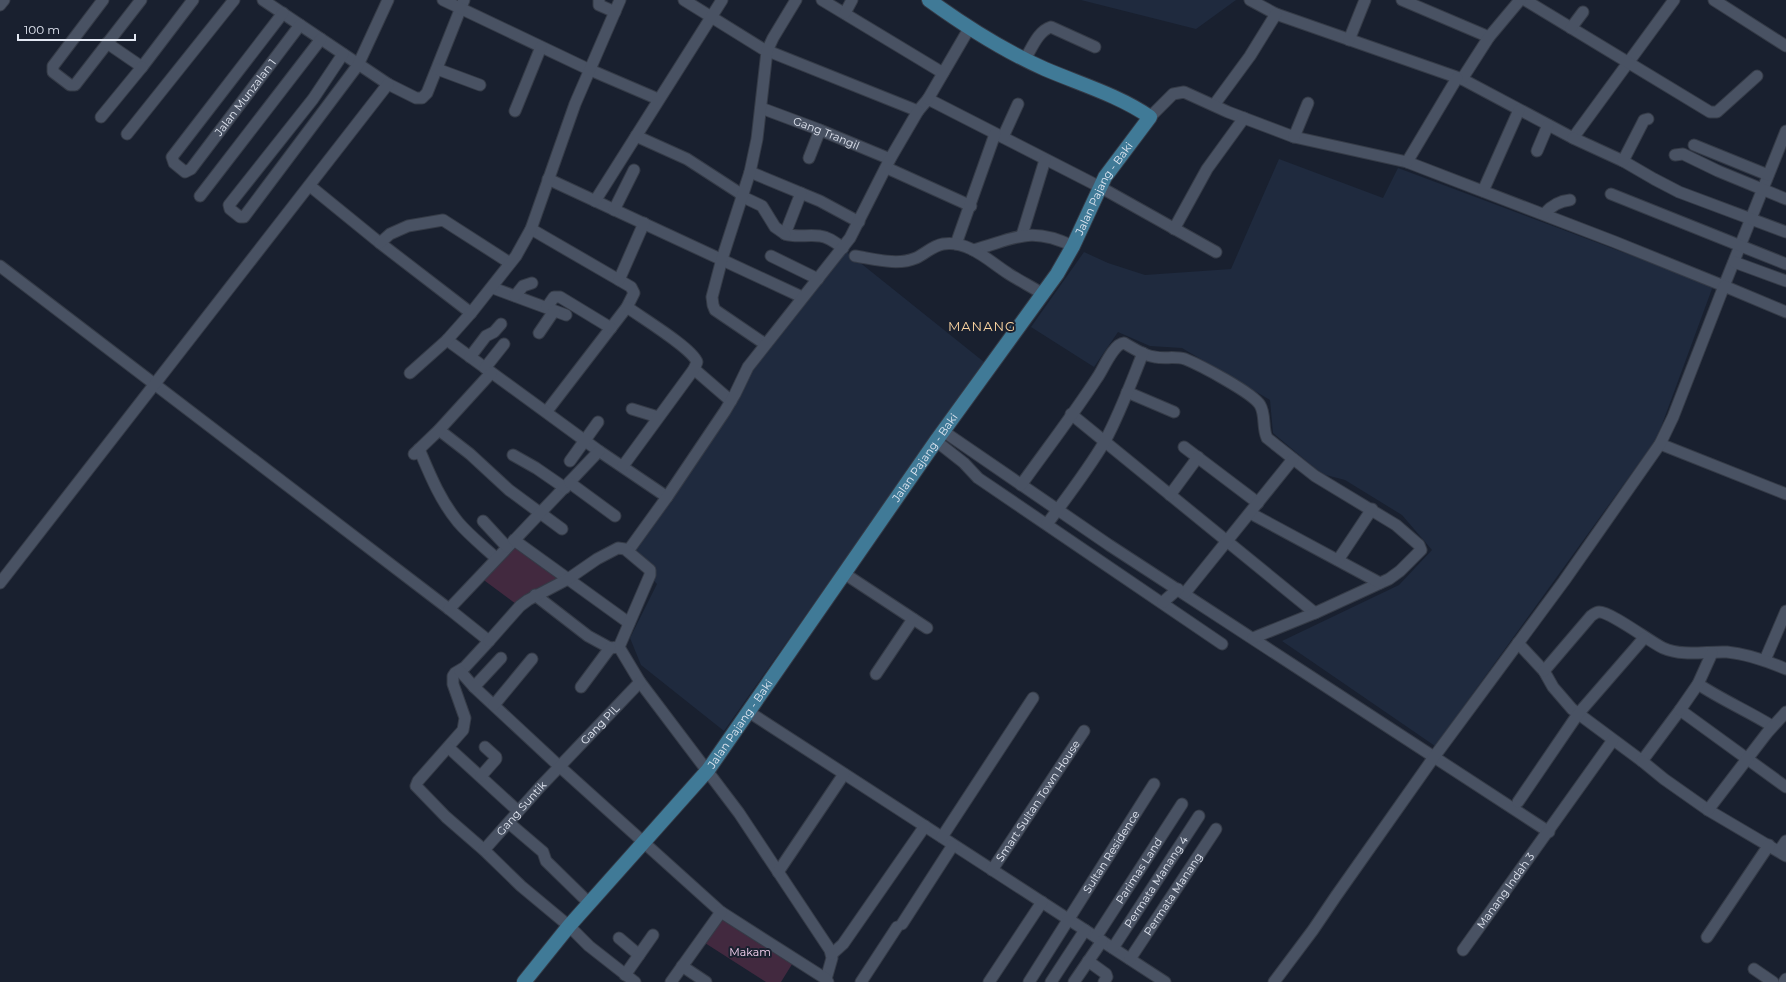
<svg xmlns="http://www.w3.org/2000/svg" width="1786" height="982" font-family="Montserrat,sans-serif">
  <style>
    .built { fill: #1f2a3e }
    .green { fill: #42293f }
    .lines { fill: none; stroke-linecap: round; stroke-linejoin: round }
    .minor-casing { stroke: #353b47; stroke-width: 13 }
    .major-casing { stroke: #353b47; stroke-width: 16 }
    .minor { stroke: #495263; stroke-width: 11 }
    .major { stroke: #407a97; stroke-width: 14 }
    .labels { text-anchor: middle; stroke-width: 4; stroke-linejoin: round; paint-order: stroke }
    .street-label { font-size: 11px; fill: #e3e8f3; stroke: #19202f }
    .park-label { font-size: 11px; fill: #fbd6f5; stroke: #19202f }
    .quarter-label { font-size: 13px; letter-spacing: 1px; fill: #fed6a2; stroke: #19202f }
  </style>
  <rect width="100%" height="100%" fill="#19202f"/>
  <path class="built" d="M1081,0H1236L1196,29Z
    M1279,159L1383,198L1398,168L1713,286L1657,438L1435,746L1282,641L1399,585L1432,550L1402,515L1345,480L1322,474L1273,433L1270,400L1182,348L1150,346L1118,332L1094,367L1031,327L1084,252L1108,263L1145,275L1231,269Z
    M843,249L984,362L724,731L641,665L630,638L657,584L625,549L780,326Z"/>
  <path class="green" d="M515,543L561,578L516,604L481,578Z
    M722,916L794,961L781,982H766L705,943Z"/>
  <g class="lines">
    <defs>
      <g id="minor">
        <path d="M103,0L53,66V72L70,85H75L141,0"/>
        <path d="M263,0L388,84L416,98H422L427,93L464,0"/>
        <path d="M443,0L588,69L658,99"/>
        <path d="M599,0V5L615,12"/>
        <path d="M684,0L763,49L918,111L928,99L1100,187L1216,252"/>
        <path d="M822,0L943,73"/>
        <path d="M1250,0L1276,14L1462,79L1573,138L1674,0"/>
        <path d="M1402,0L1489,37"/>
        <path d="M1525,0L1710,112H1717L1757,76"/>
        <path d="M1714,0L1786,46"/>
        <path d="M0,5L4,0"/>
        <path id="s1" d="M283,13L172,157L174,163L185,172L191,169L300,25"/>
        <path d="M845,13L852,0"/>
        <path d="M1571,28L1583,12"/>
        <path d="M1349,40L1365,0"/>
        <path d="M107,43L142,67L193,0"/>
        <path d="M343,54L313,99L229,205L230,209L240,217H244L358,65L388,0"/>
        <path d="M1025,59C1032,48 1038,31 1051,27L1095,47"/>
        <path d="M437,69L480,85"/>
        <path d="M1462,79L1489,37L1520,0"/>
        <path d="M928,99L970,27"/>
        <path d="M1214,105L1250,56L1276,14"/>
        <path id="s2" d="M761,108L820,130L890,159"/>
        <path d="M515,111L541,47"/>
        <path d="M101,117L142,67"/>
        <path d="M1150,117L1173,94L1184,92L1228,112L1294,137L1407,162L1615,242L1724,286L1786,131"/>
        <path d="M127,134L234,0"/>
        <path d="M636,136L687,159L741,194"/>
        <path d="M1003,137L1018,104"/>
        <path d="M1294,137L1308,103"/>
        <path d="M1573,138L1623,161L1654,179L1679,192L1786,232"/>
        <path d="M1694,145L1768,175"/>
        <path d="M1537,151L1548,125"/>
        <path d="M1675,155L1683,154L1718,171L1786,199"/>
        <path d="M809,158L820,130"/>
        <path d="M1623,161L1643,122L1644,120L1648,119"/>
        <path d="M1407,162L1457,78"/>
        <path d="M887,168L971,206"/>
        <path d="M750,172L820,201L859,222"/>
        <path d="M548,179L802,297"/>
        <path d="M310,186L380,243L471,313"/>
        <path d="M1483,191L1519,110"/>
        <path d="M801,193L785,234C797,238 808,234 820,236C829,237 836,243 843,248"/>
        <path d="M1611,194L1786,264"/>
        <path d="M200,196L321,39"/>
        <path d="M741,196L762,206L775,227L785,234"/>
        <path d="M595,201L722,0"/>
        <path d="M614,210L634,170"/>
        <path d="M1544,214C1551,206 1559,201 1570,200"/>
        <path d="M531,229L619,280L631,287L634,293L627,307L547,411"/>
        <path d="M1174,229L1207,169L1244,118"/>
        <path d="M1022,235L1045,160"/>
        <path d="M380,243L390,234L408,226L443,220L510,263"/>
        <path d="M956,244L995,134"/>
        <path d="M973,250C1015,239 1029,225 1073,246"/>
        <path d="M771,256L818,279"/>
        <path d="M855,256C874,259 898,266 916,258C925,254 932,246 943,244C968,240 989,261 1009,274C1020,281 1032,287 1043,294"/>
        <path d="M1734,262L1786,281"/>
        <path d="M0,266L449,609"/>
        <path d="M619,280L644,223"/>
        <path d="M493,288L566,315"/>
        <path d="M515,296L523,286L532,283"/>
        <path d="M547,307L554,297H560L611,328"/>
        <path d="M539,333L554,311"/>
        <path d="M447,340L599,451L667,497"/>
        <path d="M765,344L715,310L713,305L712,297L722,259L750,172L757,139L767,51L773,38L796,0"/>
        <path d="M470,357L486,336L494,332L501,324"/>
        <path d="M485,368L504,344"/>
        <path d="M694,369L731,401"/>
        <path d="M410,373L447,340L471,313L516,256L531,229L575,104L620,0"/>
        <path d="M1127,392L1174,412"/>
        <path d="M632,409L658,417"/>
        <path d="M1071,414L1315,613"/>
        <path d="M439,430L470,454L509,490L562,529"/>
        <path d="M943,431L1109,545L1549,832"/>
        <path d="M936,441L964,463L978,478L1222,644"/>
        <path d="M1660,444L1786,494"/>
        <path d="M1184,447L1258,503"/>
        <path d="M419,449C430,475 440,500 458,522C469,535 483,546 496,558"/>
        <path d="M599,451L449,609L489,641L465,667L455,673L453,676V684L465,718L463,730L418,781L416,786L446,817L484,850L521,886L569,926L589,946L635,982"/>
        <path d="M414,454L439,430L491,373"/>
        <path d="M513,455L536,468L565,488"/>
        <path d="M570,461L598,422"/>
        <path d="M623,466L694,369L697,362C692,348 642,318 627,307"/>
        <path d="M570,483L615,516"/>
        <path d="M1021,485C1046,450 1073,415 1097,378C1103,370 1113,344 1124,343C1133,348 1144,356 1155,357C1165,359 1175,356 1185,359C1200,365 1253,393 1260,405C1266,415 1262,428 1267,438L1315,476L1396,525L1419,545L1421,550L1400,571L1389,579L1315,613L1253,638"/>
        <path d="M1170,495L1198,457"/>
        <path d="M1250,513L1380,583"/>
        <path d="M483,521L507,547"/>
        <path d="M1047,524C1067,497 1088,470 1105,441C1120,413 1131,383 1143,353"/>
        <path d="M514,540L629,623"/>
        <path d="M628,551L667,497L725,411L735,394L748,367L850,238L890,159L918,111"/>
        <path d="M1338,560L1372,509"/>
        <path d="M845,574L927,628"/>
        <path d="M0,583L388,84"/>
        <path d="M1185,593L1293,459"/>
        <path d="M535,595L588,636L610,648L619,647"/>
        <path d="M1163,602L1178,589"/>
        <path d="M489,641L520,606L528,600L568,579L597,559L618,548L625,549L650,570V575L619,647L640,682L739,813L830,950L832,958L826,979"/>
        <path d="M1518,643L1544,671L1553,687L1572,709L1642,761L1680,710L1786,787"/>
        <path d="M1765,660L1786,611"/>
        <path d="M460,671L474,687L559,766L721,912L826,979L828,982"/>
        <path d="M1544,671L1591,616C1594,614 1596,612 1599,612C1611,612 1649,641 1663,648C1684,657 1706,651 1727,652C1748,654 1767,661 1786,669"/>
        <path d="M876,674L913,619"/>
        <path d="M1698,684C1722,700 1748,711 1772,726"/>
        <path d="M474,687L501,658"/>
        <path d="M581,687L610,648"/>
        <path d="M494,705L532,659"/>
        <path d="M1680,710L1698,684L1712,653"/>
        <path d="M749,712L1165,982"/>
        <path d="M449,748L518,811"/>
        <path d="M1642,761L1664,779L1708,810L1786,856"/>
        <path d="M481,776L496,759V757L485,747"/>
        <path d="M1518,802L1578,714L1644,638"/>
        <path d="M1708,810L1767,733L1786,712"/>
        <path d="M509,823L543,852L546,861L590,904"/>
        <path d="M942,837L1033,698"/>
        <path id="s3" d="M484,850L540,787L640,682"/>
        <path d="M1779,851L1786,841"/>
        <path id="s4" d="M992,870L1084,731"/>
        <path d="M778,872L844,774"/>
        <path d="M902,924L953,845"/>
        <path id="s5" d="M1096,937L1182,804"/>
        <path d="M1707,937L1769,845"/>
        <path d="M619,938L639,955"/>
        <path id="s6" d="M1113,948L1199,816"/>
        <path id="s7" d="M1463,950L1613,740"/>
        <path d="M832,954L843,944L925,826"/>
        <path id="s8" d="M1130,959L1216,829"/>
        <path d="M1088,961L1106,974L1107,977L1104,982"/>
        <path d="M682,966L706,982"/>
        <path d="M1754,969L1773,982"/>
        <path d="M625,975L653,935"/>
        <path d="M671,982L721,912"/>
        <path d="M861,982L897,927"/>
        <path d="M989,982L1042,902"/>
        <path id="s9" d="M1029,982L1154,784"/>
        <path d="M1051,982L1085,930"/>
        <path d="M1074,982L1102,941"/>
        <path d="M1274,982L1313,930L1336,896L1434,757L1564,581L1660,444L1673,417L1724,286L1786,312"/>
        <path d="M1784,982L1786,979"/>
      </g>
      <g id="major">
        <path id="s10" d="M524,982L569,926L708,770L936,441L1057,274L1073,246L1105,177L1150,117C1118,95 1080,84 1045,69C1004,51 965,26 929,0"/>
      </g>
    </defs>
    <use href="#minor" class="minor-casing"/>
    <use href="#major" class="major-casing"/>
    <use href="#minor" class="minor"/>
    <use href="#major" class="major"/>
  </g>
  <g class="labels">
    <g class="street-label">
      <text dy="4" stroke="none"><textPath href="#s1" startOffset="299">Jalan Munzalan 1</textPath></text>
      <text dy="4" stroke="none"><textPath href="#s2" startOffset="70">Gang Trangil</textPath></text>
      <text dy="4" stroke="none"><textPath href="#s10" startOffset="985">Jalan Pajang - Baki</textPath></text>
      <text dy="4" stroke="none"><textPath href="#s10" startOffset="661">Jalan Pajang - Baki</textPath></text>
      <text dy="4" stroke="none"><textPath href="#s10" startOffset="337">Jalan Pajang - Baki</textPath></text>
      <text dy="4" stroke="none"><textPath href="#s3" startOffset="171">Gang PIL</textPath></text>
      <text dy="4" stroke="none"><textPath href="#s4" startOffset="83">Smart Sultan Town House</textPath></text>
      <text dy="4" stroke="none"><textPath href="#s3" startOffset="56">Gang Suntik</textPath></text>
      <text dy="4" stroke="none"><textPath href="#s9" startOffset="154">Sultan Residence</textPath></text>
      <text dy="4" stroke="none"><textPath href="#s5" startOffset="79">Parimas Land</textPath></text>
      <text dy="4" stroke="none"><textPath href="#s6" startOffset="79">Permata Manang 4</textPath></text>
      <text dy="4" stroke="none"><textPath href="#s7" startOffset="73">Manang Indah 3</textPath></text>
      <text dy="4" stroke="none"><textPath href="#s8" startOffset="78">Permata Manang</textPath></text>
    </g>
    <g class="park-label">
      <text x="750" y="956">Makam</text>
    </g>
    <g class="quarter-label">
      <text x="982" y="331">MANANG</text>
    </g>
  </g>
  <path d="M18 34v6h117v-6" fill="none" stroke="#e3e8f3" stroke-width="2"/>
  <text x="24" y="34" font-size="12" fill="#e3e8f3" stroke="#19202f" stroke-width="3" paint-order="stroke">100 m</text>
</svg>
